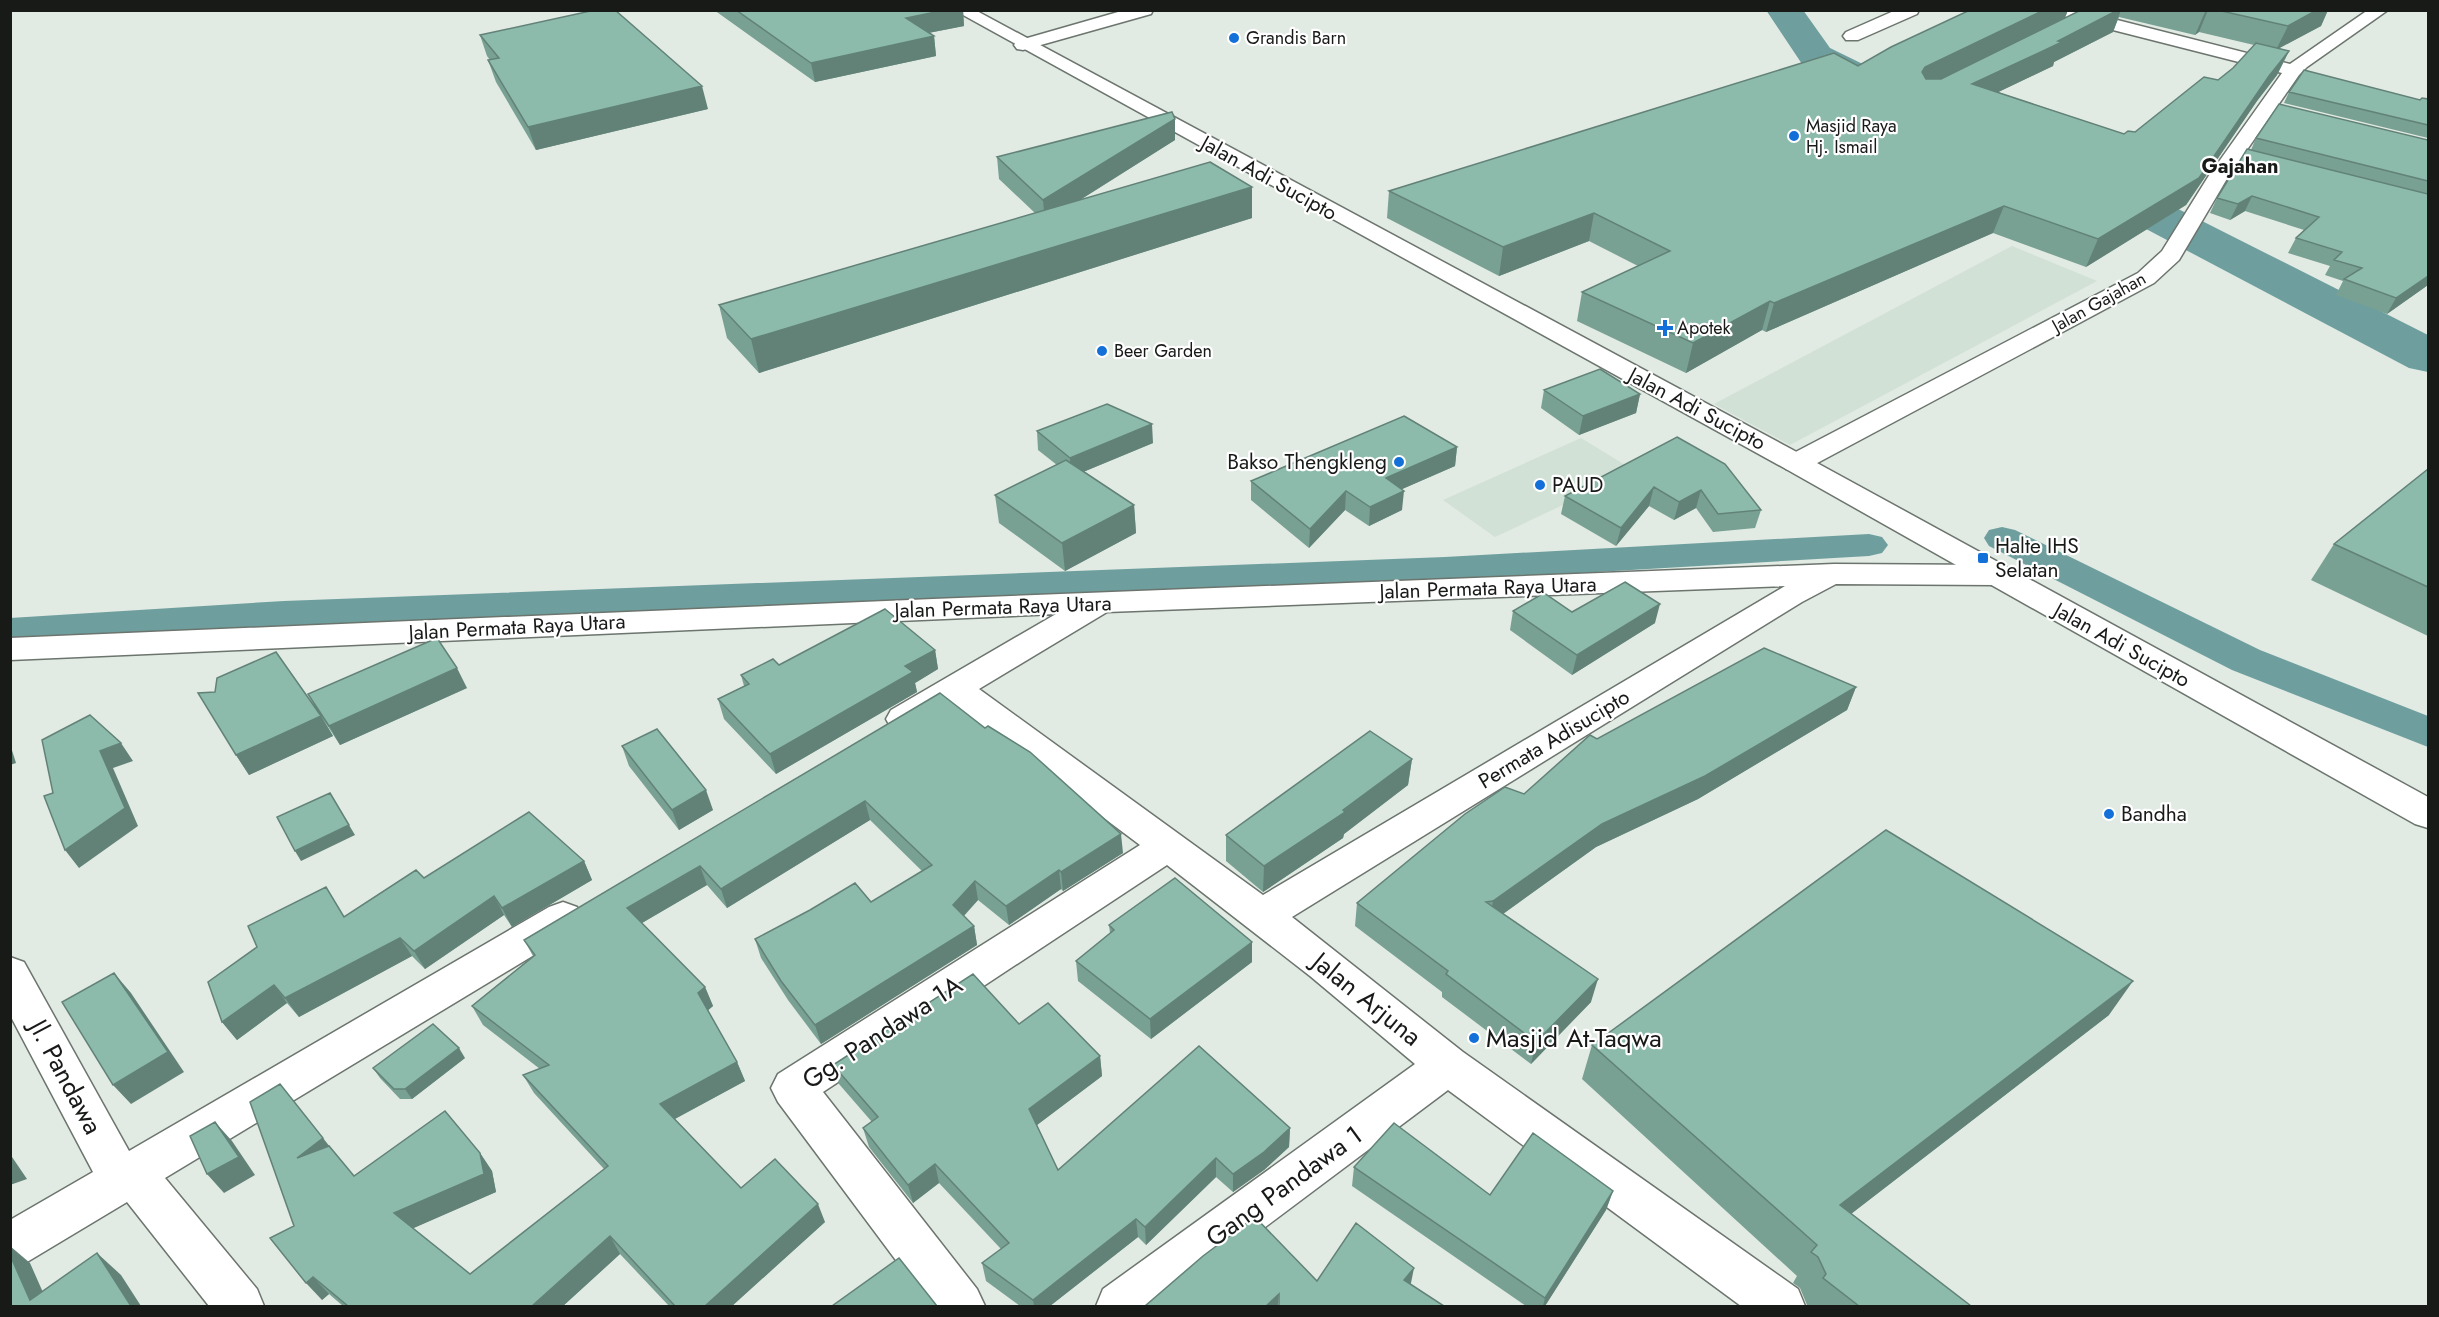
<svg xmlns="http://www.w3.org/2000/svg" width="2439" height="1317" font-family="Jost,sans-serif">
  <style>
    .built { fill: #d1e1d5 }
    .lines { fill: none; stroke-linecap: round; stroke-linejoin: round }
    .canal { fill: #6e9f9e; fill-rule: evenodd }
    .river { fill: #6e9f9e; fill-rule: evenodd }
    .minor-casing { stroke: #6c746e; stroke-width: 3 }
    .highway-casing { stroke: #6c746e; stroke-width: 3 }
    .minor { fill: #fff; fill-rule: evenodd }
    .highway { fill: #fff; fill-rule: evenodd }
    .wall { fill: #78a093; fill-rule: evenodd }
    .shaded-wall { fill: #628278 }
    .building { fill: #8cbaab; stroke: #628278; stroke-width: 1.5 }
    .poi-dot { fill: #1370d9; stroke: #fff; stroke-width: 2 }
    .labels { text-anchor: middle; stroke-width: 4.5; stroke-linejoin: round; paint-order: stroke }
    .far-poi-label { font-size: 18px; fill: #171a17; stroke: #fff; text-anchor: start }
    .far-street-label { font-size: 18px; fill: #171a17; stroke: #fff }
    .far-quarter-label { font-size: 20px; font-weight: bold; fill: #171a17; stroke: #fff }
    .street-label { font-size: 21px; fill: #171a17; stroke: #fff }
    .poi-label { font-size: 21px; fill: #171a17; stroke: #fff; text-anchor: start }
    .near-street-label { font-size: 26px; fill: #171a17; stroke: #fff }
    .near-poi-label { font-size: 26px; fill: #171a17; stroke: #fff; text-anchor: start }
  </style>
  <rect width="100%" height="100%" fill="#e1eae3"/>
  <path class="built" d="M2012,246L2097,281L1790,445L1714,404Z
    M1581,438L1635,471L1495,537L1443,500Z"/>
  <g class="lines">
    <path class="canal" d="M2002,527L2015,530L2260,650L2428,716V747L2232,670L1989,546L1984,538L1989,530Z
      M1869,534L1882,537L1888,545L1882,553L1869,556L1445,581L284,627L10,644V618L284,601L1445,557Z"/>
    <path class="river" d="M1766,10H1803L1830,48L1920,92L1926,101L1920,110L1906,113L1892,110L1802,64Z
      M2077,162L2093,166L2428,335V372L2409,368L2061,184L2055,175L2061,166Z"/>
    <defs>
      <path id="minor" d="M1125,10H1153L1151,14L1023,50L1017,49L1014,45L1017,41Z
        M1896,10H1919L1917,14L1858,40H1846L1843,36L1846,32Z
        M2048,10H2078L2290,64L2368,10H2388L2307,67L2299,75L2228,177L2179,260L2154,283L1806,469L1796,471L1786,469L1782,463L1786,457L2138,273L2162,251L2208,177L2282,73L2050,14Z
        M1834,564L1995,565L2006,568L2010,575L2006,582L1995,585L1836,584L1802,602L1292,917L1463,1052L1798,1289L1805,1306H1741L1448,1090L1160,1306H1096L1103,1289L1415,1064L1310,976L1167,865L823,1092L977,1289L985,1306H930L778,1102L771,1088L778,1074L1140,845L953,705C933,717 914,734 891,728L886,719L891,710L1056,614L10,660V638L933,599ZM1785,586L1263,895L979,689L1107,612Z
        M563,902L577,907L583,918L577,929L165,1178L257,1289L264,1306H209L127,1202L27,1262L10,1269V1220L93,1172L10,1015V957L24,962L129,1151L549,907Z"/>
      <path id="highway" d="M954,10H975L1806,457L2428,797V828L2415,824L1786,469Z"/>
    </defs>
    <use href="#minor" class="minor-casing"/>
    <use href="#highway" class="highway-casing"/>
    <use href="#minor" class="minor"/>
    <use href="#highway" class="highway"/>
  </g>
  <path class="wall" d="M714,10H963L964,26L928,33L934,36L936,56L815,82Z
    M1970,10H2068L2065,18L2081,10H2328L2321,26L2279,48L2289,51L2277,75L2257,101L2186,205L2086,267L1993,233L1766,332L1762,330L1686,373L1577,321L1582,292L1638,266L1589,241L1499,276L1387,218L1389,191L1858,66ZM2119,17L2195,35L2199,32L2254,45L2233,68L2218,80L2135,132L2124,134L1998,92L2053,66L2054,62L2113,32Z
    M480,35L708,109L536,150L496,82L488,60H490L487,56Z
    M2289,92L2420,100L2428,99V138L2284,103Z
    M1175,119V140L1080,200L1252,187V218L759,373L727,338L719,305L1035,213L999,179L997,157Z
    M2256,138L2428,140V285L2387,314L2336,295L2343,281L2325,275L2330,266L2288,253L2296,238L2304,230L2245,211L2230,220L2210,213L2217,198L2251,150Z
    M1544,390L1640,394L1636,413L1579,435L1541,408Z
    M1037,431L1153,443L1083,472L1134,505L1136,533L1065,571L999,523L995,495L1057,465L1038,450Z
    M1677,437L1761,510L1755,528L1713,532L1696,508L1674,520L1649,506L1616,546L1561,514L1565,496Z
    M1457,447L1455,466L1402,489V510L1369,526L1345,510L1309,548L1251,500V481Z
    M2428,469V636L2311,580L2334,544Z
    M1513,611L1572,612L1655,623L1572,675L1510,630Z
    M935,650L938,669L915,683L917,692L776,774L724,719L718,699L744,686L741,675L779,665Z
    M1856,687L1847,710L1698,799L1596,847L1503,914L1591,1002L1531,1064L1442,997V992L1355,926L1357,903L1524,794L1597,739Z
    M467,688L340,745L323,719L333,736L249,775L236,755L320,713L308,694Z
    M940,693L1123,853L1063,891L1061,889L1009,925L978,900L964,916L974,926L977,945L821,1044L788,1000L761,958L755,939L871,902L922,871L870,820L727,908L707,885L642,923L705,987L713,1006L708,1010L737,1062L745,1081L675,1119L741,1188L825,1222L732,1306H669L620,1254L563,1306H343L329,1294L322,1300L294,1226L329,1146L354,1176L480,1153L492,1171L496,1192L413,1228L470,1274L604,1169L534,1093L523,1075L540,1069L483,1025L472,1006L533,956L524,940Z
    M622,746L713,810L679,830L629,766Z
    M1412,759L1408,785L1344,834L1343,838L1263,892L1226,861V835Z
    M584,861L592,880L512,927L504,915L425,969L412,956L299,1017L287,1003L237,1040L222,1022L344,917L424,878Z
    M1109,925L1252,962L1151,1039L1078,981L1076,961L1110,933Z
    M2109,1015L1851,1214L1971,1306H1806L1807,1305L1800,1288L1793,1283L1797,1276L1582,1079L1592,1045Z
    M1019,1024L1100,1056L1102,1076L1037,1125L1058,1170L1290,1128L1289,1147L1264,1170L1233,1192L1216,1177L1146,1245L1138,1237L1050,1306H1020L986,1281L982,1263L1001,1249L939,1183L913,1203L869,1147L863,1128L872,1122L839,1084L833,1065Z
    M465,1058L412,1099H400L380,1078L373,1068Z
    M1354,1167L1490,1195L1613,1191L1606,1210L1545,1306H1526L1352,1186Z"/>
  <path class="shaded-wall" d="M945,10H963L964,26L908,37L906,18Z
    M2044,10H2068L2064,20L1917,92L1922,72L1925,67Z
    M2118,10H2121L2113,32L2054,62L2053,66L1963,109L1972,84Z
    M2207,10H2208L2199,32L2195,35L2205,12Z
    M2317,10H2328L2321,26L2276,50L2288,26Z
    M934,36L936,56L815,82L811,63Z
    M2289,51L2277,75L2257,101L2186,205L2086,267L2098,239L2269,76Z
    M702,86L708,109L536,150L528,127Z
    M1175,119V140L1045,222L1043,200Z
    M1252,187V218L759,373L751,339Z
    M2252,196L2245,211L2230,220L2238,204Z
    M2004,206L1993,233L1766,332L1774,303Z
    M1594,213L1589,241L1499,276L1503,247Z
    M2428,276V285L2387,314L2396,298Z
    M1770,301L1762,330L1686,373L1693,343Z
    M1640,394L1636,413L1579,435L1583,416Z
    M1152,424L1153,443L1071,477L1070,458Z
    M1457,447L1455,466L1384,497L1386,478Z
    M1654,487L1649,506L1616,546L1621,528Z
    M1701,490L1696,508L1674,520L1679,502Z
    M1346,491L1345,510L1309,548L1310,529Z
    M1404,491L1402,510L1369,526L1370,507Z
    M1134,505L1136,533L1065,571L1062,543Z
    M1660,604L1655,623L1572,675L1577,655Z
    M935,650L938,669L915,683L917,692L776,774L770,754L905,666Z
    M457,668L467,688L340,745L329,726Z
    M1856,687L1847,710L1698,799L1596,847L1489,924L1493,901L1602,824Z
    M321,716L333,736L249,775L236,755Z
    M121,743L133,761L113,768L138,826L79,868L65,850L100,751Z
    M10,744L16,763L10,765Z
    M1412,759L1408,785L1344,834L1343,838L1263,892L1264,866L1343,810Z
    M706,790L713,810L679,830L672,810Z
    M865,801L870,820L727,908L721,889Z
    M349,825L355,835L301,861L295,851Z
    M1121,834L1123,853L1063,891L1061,872Z
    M584,861L592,880L512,927L502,908Z
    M700,866L707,885L635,927L627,908Z
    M1059,870L1061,889L1009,925L1006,906Z
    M975,881L978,900L956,924L953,905Z
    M494,896L504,915L425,969L414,951Z
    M974,926L977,945L821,1044L815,1025Z
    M400,938L412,956L299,1017L285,998Z
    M1252,942V962L1151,1039L1150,1019Z
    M114,973L131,993L184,1072L131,1104L113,1085Z
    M1598,979L1591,1002L1531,1064L1536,1042Z
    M2133,981L2109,1015L1821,1237L1840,1205Z
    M274,985L287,1003L237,1040L222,1022Z
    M705,987L713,1006L706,1012L698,993Z
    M459,1048L465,1058L412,1099L405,1089Z
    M1100,1056L1102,1076L1033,1128L1029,1109Z
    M737,1062L745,1081L669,1122L660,1104Z
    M215,1122L232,1141L255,1175L224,1193L207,1174Z
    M1290,1128L1289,1147L1264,1170L1233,1192V1174Z
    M323,1138L337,1156L297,1158Z
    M480,1153L492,1171L496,1192L407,1231L394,1213Z
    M10,1154L27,1179L10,1185Z
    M1216,1158V1177L1146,1245L1145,1227Z
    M935,1164L939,1183L913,1203L908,1185Z
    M1613,1191L1606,1210L1545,1306H1543L1545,1298Z
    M818,1204L825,1222L732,1306H705Z
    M1136,1219L1138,1237L1050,1306H1034L1033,1300Z
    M610,1236L620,1254L563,1306H532Z
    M10,1246L30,1263L49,1306L30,1300L10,1255Z
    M97,1253L121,1275L141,1306H131Z
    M1414,1268L1410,1288L1404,1280Z
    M313,1277L329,1294L322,1300L306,1283Z
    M1279,1294L1278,1306H1266Z"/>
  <path class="building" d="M595,10H615L702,86L528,127L488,60L499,58L480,35Z
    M736,10H945L906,18L934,36L811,63Z
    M1970,10H2044L1925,67L1922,72L1926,79H1941L2081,10H2118L2058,41L2062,42L1972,84L2124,134L2128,131L2135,132L2204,77L2218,80L2233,68L2256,43L2289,51L2269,76L2199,178L2098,239L2004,206L1774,303L1770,301L1693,343L1582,292L1670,251L1594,213L1503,247L1389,191L1834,53L1858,66L1891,47Z
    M2217,10H2317L2288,26Z
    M2304,70L2420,100L2422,98L2428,99V125L2289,92Z
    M2279,104L2428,140V181L2256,138Z
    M1172,112L1175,119L1043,200L997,157Z
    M2247,149L2428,194V276L2396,298L2344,279L2362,268L2334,260L2342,252L2296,238L2319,217L2252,196L2238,204L2217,198Z
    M1210,162L1252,187L751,339L719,305Z
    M1600,369L1640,394L1583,416L1544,390Z
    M1107,404L1152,424L1070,458L1037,431Z
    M1404,416L1457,447L1386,478L1404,491L1370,507L1346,491L1310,529L1251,481Z
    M1677,437L1725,464L1761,510L1718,514L1701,490L1679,502L1654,487L1621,528L1565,496Z
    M1066,460L1134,505L1062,543L995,495Z
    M2428,469V587L2334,544Z
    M1625,582L1660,604L1577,655L1513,611L1544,593L1572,612Z
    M885,609L935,650L905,666L913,672L770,754L718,699L749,684L741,675L773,659L779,665Z
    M437,638L457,668L329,726L308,694Z
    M1764,648L1856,687L1705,776L1602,824L1493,901L1486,902L1598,979L1536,1042L1446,974L1448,971L1357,903L1465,814L1505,787L1524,794L1590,735L1597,739Z
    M276,652L321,716L236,755L198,693L215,692L217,678Z
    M940,693L985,728L988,726L1030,752L1121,834L1061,872L1059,870L1006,906L975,881L953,905L974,926L815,1025L781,981L755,939L810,910L855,883L871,902L932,865L865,801L721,889L700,866L627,908L705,987L698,993L737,1062L660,1104L741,1188L775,1159L818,1204L705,1306H675L610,1236L532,1306H348L313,1277L306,1283L270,1238L294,1226L250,1102L280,1084L323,1138L297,1158L329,1146L354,1176L445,1111L480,1153L484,1174L394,1213L470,1274L608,1166L523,1075L549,1065L472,1006L535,955L524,940Z
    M90,715L121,743L100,751L125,808L65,850L44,796L53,793L42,740Z
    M657,729L706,790L672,810L622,746Z
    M1370,731L1412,759L1343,810L1345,812L1264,866L1226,835Z
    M330,793L349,825L295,851L277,817Z
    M529,812L584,861L502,908L494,896L414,951L400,938L285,998L274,985L222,1022L208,982L257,947L248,926L326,887L344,917L416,870L424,878Z
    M1886,830L2133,981L1840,1205L1971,1306H1859L1823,1278L1826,1274L1818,1257L1811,1252L1817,1245L1592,1045Z
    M1175,878L1252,942L1150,1019L1076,961L1114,930L1109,925Z
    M114,973L168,1052L113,1085L62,1002Z
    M973,974L1019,1024L1048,1003L1100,1056L1029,1109L1058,1170L1199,1046L1290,1128L1264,1152L1233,1174L1216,1158L1145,1227L1136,1219L1033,1300L982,1263L1009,1243L935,1164L908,1185L863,1128L878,1117L833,1065Z
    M433,1024L459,1048L405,1089H394L373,1068Z
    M215,1122L239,1157L207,1174L190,1136Z
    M1394,1123L1490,1195L1533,1133L1613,1191L1545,1298L1354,1167Z
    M1255,1217L1317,1281L1356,1223L1414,1268L1404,1280L1444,1306H1279V1294L1266,1306H1145L1203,1256Z
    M97,1253L131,1306H10V1255L30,1300Z
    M899,1258L937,1306H832Z"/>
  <g class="poi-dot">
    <circle cx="1234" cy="38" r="6"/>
    <circle cx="1794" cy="136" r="6"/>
    <path d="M1662 319h6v6h6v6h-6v6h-6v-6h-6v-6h6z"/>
    <circle cx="1102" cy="351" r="6"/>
    <circle cx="1399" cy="462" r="6"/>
    <circle cx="1540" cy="485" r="6"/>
    <rect x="1977" y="552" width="12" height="12" rx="3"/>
    <circle cx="2109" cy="814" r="6"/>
    <circle cx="1474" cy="1038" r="6"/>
  </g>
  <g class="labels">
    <g class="far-poi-label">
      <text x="1246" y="44">Grandis Barn</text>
      <text x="1806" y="132">Masjid Raya<tspan x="1806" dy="21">Hj. Ismail</tspan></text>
      <text x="1677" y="334">Apotek</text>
      <text x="1114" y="357">Beer Garden</text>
    </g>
    <g class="far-street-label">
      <text transform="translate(2099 302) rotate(-29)" y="6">Jalan Gajahan</text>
    </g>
    <g class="far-quarter-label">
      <text x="2240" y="173">Gajahan</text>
    </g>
    <g class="street-label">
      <text transform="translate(1269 178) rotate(29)" y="7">Jalan Adi Sucipto</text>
      <text transform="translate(1697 409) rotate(28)" y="7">Jalan Adi Sucipto</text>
      <text transform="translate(1488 588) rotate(-2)" y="7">Jalan Permata Raya Utara</text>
      <text transform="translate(1003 607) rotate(-2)" y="7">Jalan Permata Raya Utara</text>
      <text transform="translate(517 627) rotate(-3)" y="7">Jalan Permata Raya Utara</text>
      <text transform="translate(2122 645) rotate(29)" y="7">Jalan Adi Sucipto</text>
      <text transform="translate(1554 739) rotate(-31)" y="7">Permata Adisucipto</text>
    </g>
    <g class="poi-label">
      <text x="1387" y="469" text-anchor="end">Bakso Thengkleng</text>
      <text x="1552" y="492">PAUD</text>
      <text x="1995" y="553">Halte IHS<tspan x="1995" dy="24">Selatan</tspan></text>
      <text x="2121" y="821">Bandha</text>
    </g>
    <g class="near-street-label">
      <text transform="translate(1367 999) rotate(39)" y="9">Jalan Arjuna</text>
      <text transform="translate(882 1032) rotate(-33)" y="9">Gg. Pandawa 1A</text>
      <text transform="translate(66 1077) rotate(62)" y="9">Jl. Pandawa</text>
      <text transform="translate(1284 1186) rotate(-36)" y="9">Gang Pandawa 1</text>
    </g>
    <g class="near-poi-label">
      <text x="1486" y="1047">Masjid At-Taqwa</text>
    </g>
  </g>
  <rect width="2439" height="1317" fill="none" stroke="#171a17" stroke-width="24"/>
</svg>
